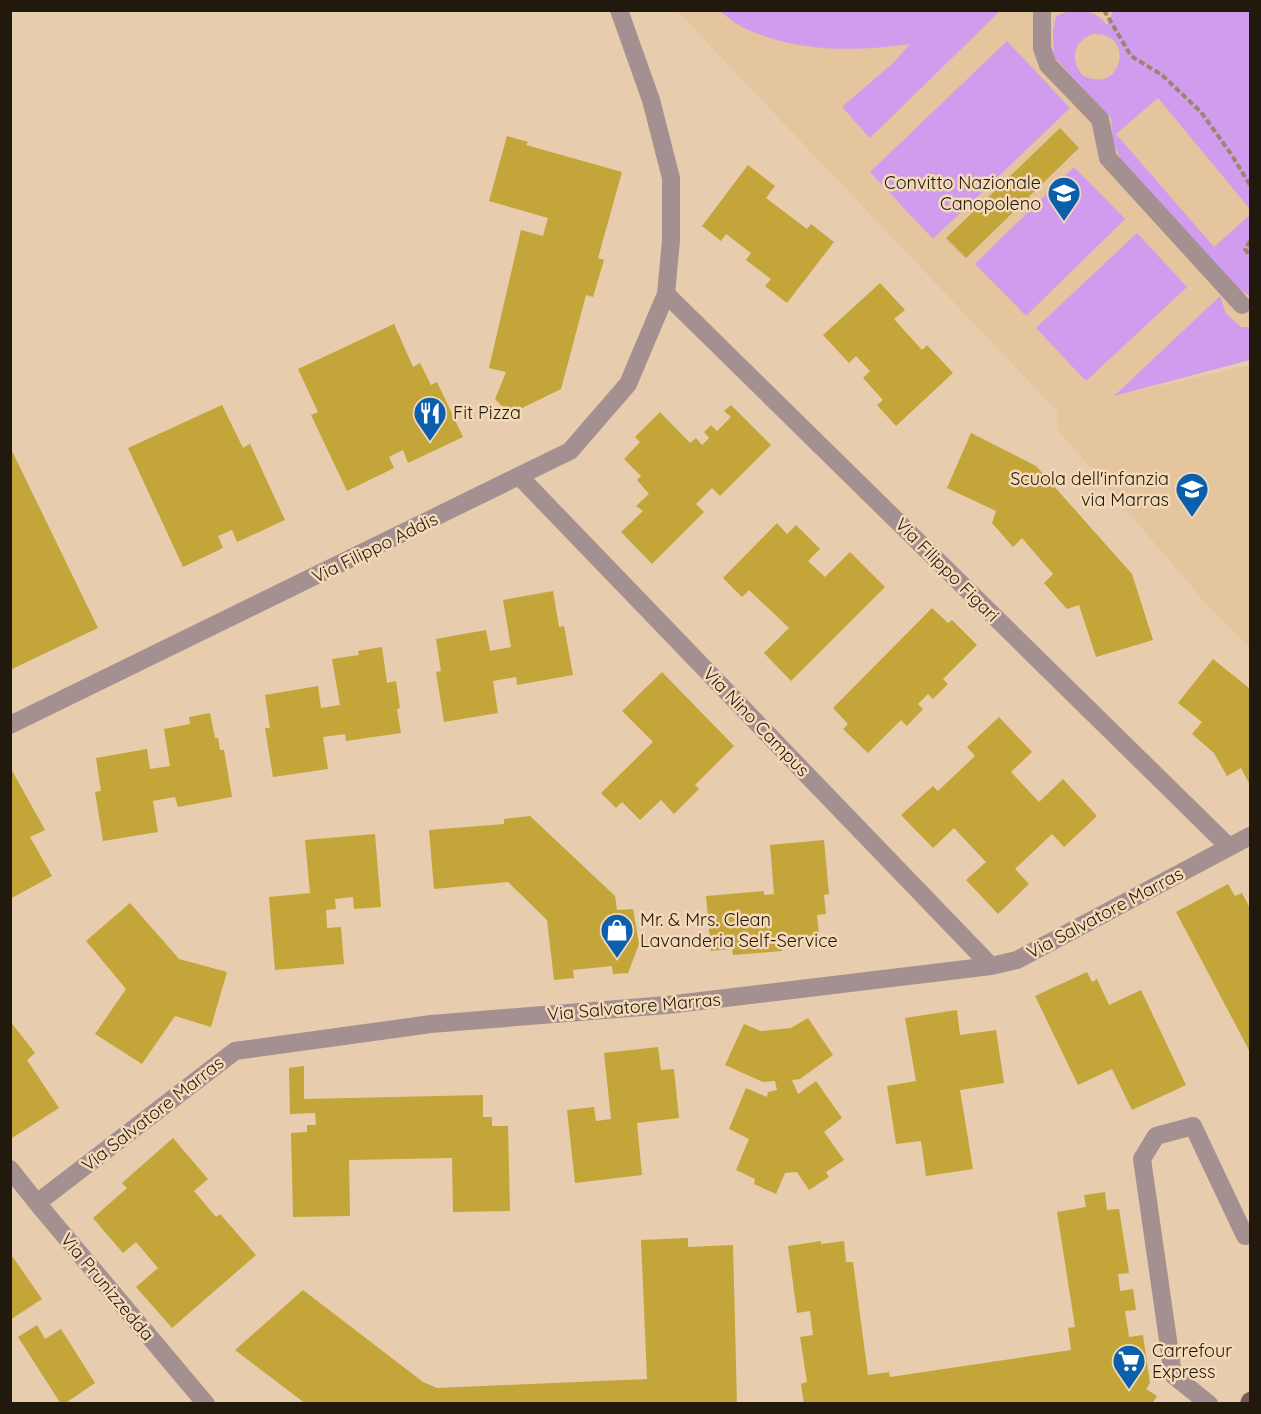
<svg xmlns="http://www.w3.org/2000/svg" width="1261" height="1414" font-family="Quicksand,sans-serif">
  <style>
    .built { fill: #e4c59e }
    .green { fill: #d19bee; fill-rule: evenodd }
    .building { fill: #c3a539 }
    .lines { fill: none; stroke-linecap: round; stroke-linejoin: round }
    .path { stroke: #99866d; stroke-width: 4; stroke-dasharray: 6 3; stroke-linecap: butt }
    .minor { stroke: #a49091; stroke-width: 18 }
    .major { stroke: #7b5a5d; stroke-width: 18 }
    .labels { text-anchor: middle; stroke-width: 5; stroke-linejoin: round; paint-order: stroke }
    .poi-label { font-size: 18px; fill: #22190d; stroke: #f4dab9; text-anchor: start }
    .street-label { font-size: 18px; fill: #22190d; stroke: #f4dab9 }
  </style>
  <rect width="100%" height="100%" fill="#e7cdad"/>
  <path class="built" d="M677,11H1250V360L1111,397L1250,365V647L1208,606L1058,430L1057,411Z"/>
  <path class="green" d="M719,11L1000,10V11L870,138L842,107L893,63L910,44C855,52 793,52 742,27C734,23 727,16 719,11Z
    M1069,11C1088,11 1094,10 1107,25L1113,11H1250V209L1158,98L1116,134L1214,247L1250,215V296L1219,277L1128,177L1113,141L1111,118L1054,57L1053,30L1056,16ZM1093,34C1136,31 1123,97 1082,75C1070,59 1073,41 1093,34Z
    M1007,41L1070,108L933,239L870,172Z
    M1074,167L1125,219L1026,316L975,264Z
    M1137,233L1187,287L1086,381L1036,328Z
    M1220,296L1226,314L1241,327H1250V360L1114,396Z"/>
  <path class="building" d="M1060,128L1079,148L966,258L946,238Z
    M507,136L528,142L526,145L622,172L598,258L604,260L593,297L586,295L561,389L510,414L495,399L506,372L489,368L521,230L543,236L548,218L489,201Z
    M748,165L775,186L766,198L807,229L811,224L834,242L787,303L765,286L771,279L746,260L751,253L726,234L721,241L702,226Z
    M880,283L905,310L894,319L922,350L927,345L953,373L896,426L877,405L883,400L863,378L870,371L856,356L849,363L823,335Z
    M394,324L413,367L420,363L431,385L437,382L463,437L408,463L403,450L389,457L394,468L347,491L311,415L318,412L298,369Z
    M222,405L243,448L250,444L285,520L237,542L232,530L218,536L223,548L183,567L128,448Z
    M731,405L771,445L720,496L712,488L696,504L704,512L652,564L621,532L643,511L636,506L649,494L637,480L641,476L624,459L640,442L635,437L660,412L690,443L696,438L702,445L709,438L704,432L711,425L717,431L731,417L724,411Z
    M971,433L1036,466L1132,574L1153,640L1096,657L1079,605L1067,609L1044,583L1053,574L1022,538L1013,547L992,523L996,511L947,488Z
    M10,447L98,628L10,670Z
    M777,523L787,534L796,525L820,549L808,561L825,577L850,552L885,587L791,681L764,653L789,628L749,590L742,597L723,578Z
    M553,591L559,627L564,626L573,675L517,685L516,677L493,681L498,713L444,722L436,672L441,671L436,639L486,630L490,651L511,647L503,600Z
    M932,608L948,623L952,620L977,645L943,679L948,684L933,699L928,694L918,704L923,709L907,726L901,720L868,753L843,729L848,724L833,708Z
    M382,647L387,683L396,681L400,708L397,709L401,733L346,741L345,734L323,737L328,769L273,777L265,728H270L265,695L318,686L321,708L340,705L332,659L359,655L358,651Z
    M1213,659L1250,689V785L1241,768L1227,776L1214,753L1192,734L1202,722L1178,703Z
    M662,672L734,746L695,785L699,789L674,814L661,800L640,820L622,802L616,808L601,793L653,742L622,711Z
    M210,713L215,738H218L220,750H224L232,797L178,807L175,797L153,801L158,832L103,841L95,792L101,791L96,758L147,749L150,769L170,766L164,729L190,724L189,717Z
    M999,717L1032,752L1011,772L1039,802L1063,779L1097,816L1064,847L1052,834L1015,869L1029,884L998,914L966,880L986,862L954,828L933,848L901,815L933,786L938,791L975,756L967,747Z
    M10,767L45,830L30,837L52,876L10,899Z
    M530,816L615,896L617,910L633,909L639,944L628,973L613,974L612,966L573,970L574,978L554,980L547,920L508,882L434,889L429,830L504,824V819Z
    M375,834L381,907L354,909L353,897L335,899L336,909L326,910L327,928L341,927L344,964L275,970L269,897L310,893L305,840Z
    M824,840L829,894L824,895L826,914L817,915L819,935L782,938V951L733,955L732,949L711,951L706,896L764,891V895L774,894L770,845Z
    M1228,884L1235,896L1242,893L1250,908V1052L1176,912Z
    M130,903L179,959L227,972L211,1027L175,1016L142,1064L95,1034L126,989L86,941Z
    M1087,972L1092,982L1097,979L1109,1005L1141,990L1186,1085L1132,1110L1112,1069L1078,1085L1035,996Z
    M957,1010L960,1035L996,1030L1004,1083L960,1090L973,1169L926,1176L921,1141L896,1144L887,1086L916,1081L905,1018Z
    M808,1018L833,1055L800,1079L792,1080L798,1094L816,1081L842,1118L824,1132L844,1160L826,1172L829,1177L809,1190L797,1172L785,1173L776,1194L754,1184L755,1179L736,1170L749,1139L729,1129L746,1088L767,1097L768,1092L777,1090L775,1081L763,1082L725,1065L744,1024L761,1031L791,1028Z
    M10,1021L35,1053L27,1060L59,1108L12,1138Z
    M658,1047L661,1070L674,1069L679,1118L637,1123L642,1175L575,1183L567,1110L594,1107L596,1121L611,1119L604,1053Z
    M304,1066V1099L483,1095V1117H492V1126H508L510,1211L453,1212L452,1158L349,1160L350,1216L293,1217L291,1133L307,1132V1125H316L315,1113L290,1114L289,1068Z
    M173,1138L208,1179L194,1191L216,1217L220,1214L256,1255L172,1328L136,1287L158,1268L136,1242L123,1253L93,1218L127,1188L122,1183Z
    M1105,1192L1107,1210L1119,1209L1129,1273L1118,1274L1120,1291L1133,1289L1136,1310L1125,1311L1129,1337L1143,1335L1150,1383L1146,1389L1157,1396L1152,1404H804L801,1384L807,1382L800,1337L813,1335L810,1311L797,1313L788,1246L821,1241V1244L844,1241L846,1262H853L868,1375L889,1372L890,1377L1071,1350L1068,1328L1075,1327L1057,1212L1086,1207L1084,1195Z
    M688,1238V1247L733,1245L737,1404H306L235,1350L303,1290L423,1382L437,1388L647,1379L641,1240Z
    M10,1253L42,1299L10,1320Z
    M37,1325L45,1339L61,1329L95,1383L64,1404H61L18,1337Z"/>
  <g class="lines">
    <path class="path" d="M1104,10L1131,56L1162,75L1201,112L1231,154L1250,185
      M1250,241L1245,249L1250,256"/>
    <path class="minor" d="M1042,10V48L1048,65L1100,119L1108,158L1242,305
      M666,294L1228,846
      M520,477L991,966
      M10,725L570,451L628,384L666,294L671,240V178L651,100L619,10
      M10,1169L37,1203L206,1404
      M37,1203L235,1051L431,1024L667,1005L991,966L1017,960L1250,836
      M1209,1404L1173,1375L1142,1159L1156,1136L1193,1126L1245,1236"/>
    <path class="major" d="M1249,1404L1250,1401"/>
  </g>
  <defs>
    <symbol id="school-pin" viewBox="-11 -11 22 30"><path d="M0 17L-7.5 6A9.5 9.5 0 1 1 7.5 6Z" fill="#0b5fad" stroke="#f4dab9"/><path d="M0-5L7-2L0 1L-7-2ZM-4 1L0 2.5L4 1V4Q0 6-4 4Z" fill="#fff"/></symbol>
    <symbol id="restaurant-pin" viewBox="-11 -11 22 30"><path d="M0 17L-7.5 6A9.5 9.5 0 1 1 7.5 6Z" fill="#0b5fad" stroke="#f4dab9"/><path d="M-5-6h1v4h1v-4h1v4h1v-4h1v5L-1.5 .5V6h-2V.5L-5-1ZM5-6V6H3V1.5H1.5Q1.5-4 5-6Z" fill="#fff"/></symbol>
    <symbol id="shop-pin" viewBox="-11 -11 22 30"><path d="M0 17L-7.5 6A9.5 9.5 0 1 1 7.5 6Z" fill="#0b5fad" stroke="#f4dab9"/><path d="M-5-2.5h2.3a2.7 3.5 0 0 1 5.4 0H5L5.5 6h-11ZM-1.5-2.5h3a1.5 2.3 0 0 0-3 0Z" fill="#fff"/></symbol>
    <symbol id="supermarket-pin" viewBox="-11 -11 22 30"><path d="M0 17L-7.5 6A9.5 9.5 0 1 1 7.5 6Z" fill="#0b5fad" stroke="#f4dab9"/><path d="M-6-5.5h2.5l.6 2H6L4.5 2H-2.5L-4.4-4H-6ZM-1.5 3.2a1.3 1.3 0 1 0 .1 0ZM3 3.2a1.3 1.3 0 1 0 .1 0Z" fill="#fff"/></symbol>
  </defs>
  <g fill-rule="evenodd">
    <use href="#school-pin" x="1045" y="174" width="38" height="52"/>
    <use href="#restaurant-pin" x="411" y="394" width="38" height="52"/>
    <use href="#school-pin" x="1173" y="470" width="38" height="52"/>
    <use href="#shop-pin" x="598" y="911" width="38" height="52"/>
    <use href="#supermarket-pin" x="1110" y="1342" width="38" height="52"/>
  </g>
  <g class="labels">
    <g class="poi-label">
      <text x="1041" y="189" text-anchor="end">Convitto Nazionale<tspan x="1041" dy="21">Canopoleno</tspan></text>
      <text x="453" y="419">Fit Pizza</text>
      <text x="1169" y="485" text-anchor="end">Scuola dell'infanzia<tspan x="1169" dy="21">via Marras</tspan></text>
      <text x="640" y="926">Mr. &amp; Mrs. Clean<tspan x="640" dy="21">Lavanderia Self-Service</tspan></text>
      <text x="1152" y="1357">Carrefour<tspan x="1152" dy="21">Express</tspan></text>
    </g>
    <g class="street-label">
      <text transform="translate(375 548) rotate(-26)" y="6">Via Filippo Addis</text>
      <text transform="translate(947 570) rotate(45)" y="6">Via Filippo Figari</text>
      <text transform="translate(756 722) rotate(46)" y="6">Via Nino Campus</text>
      <text transform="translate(1105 913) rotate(-28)" y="6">Via Salvatore Marras</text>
      <text transform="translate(634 1007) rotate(-5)" y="6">Via Salvatore Marras</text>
      <text transform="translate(153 1114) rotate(-38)" y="6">Via Salvatore Marras</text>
      <text transform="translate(107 1287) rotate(50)" y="6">Via Prunizzedda</text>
    </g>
  </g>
  <rect width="1261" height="1414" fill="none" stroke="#22190d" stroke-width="24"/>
</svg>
